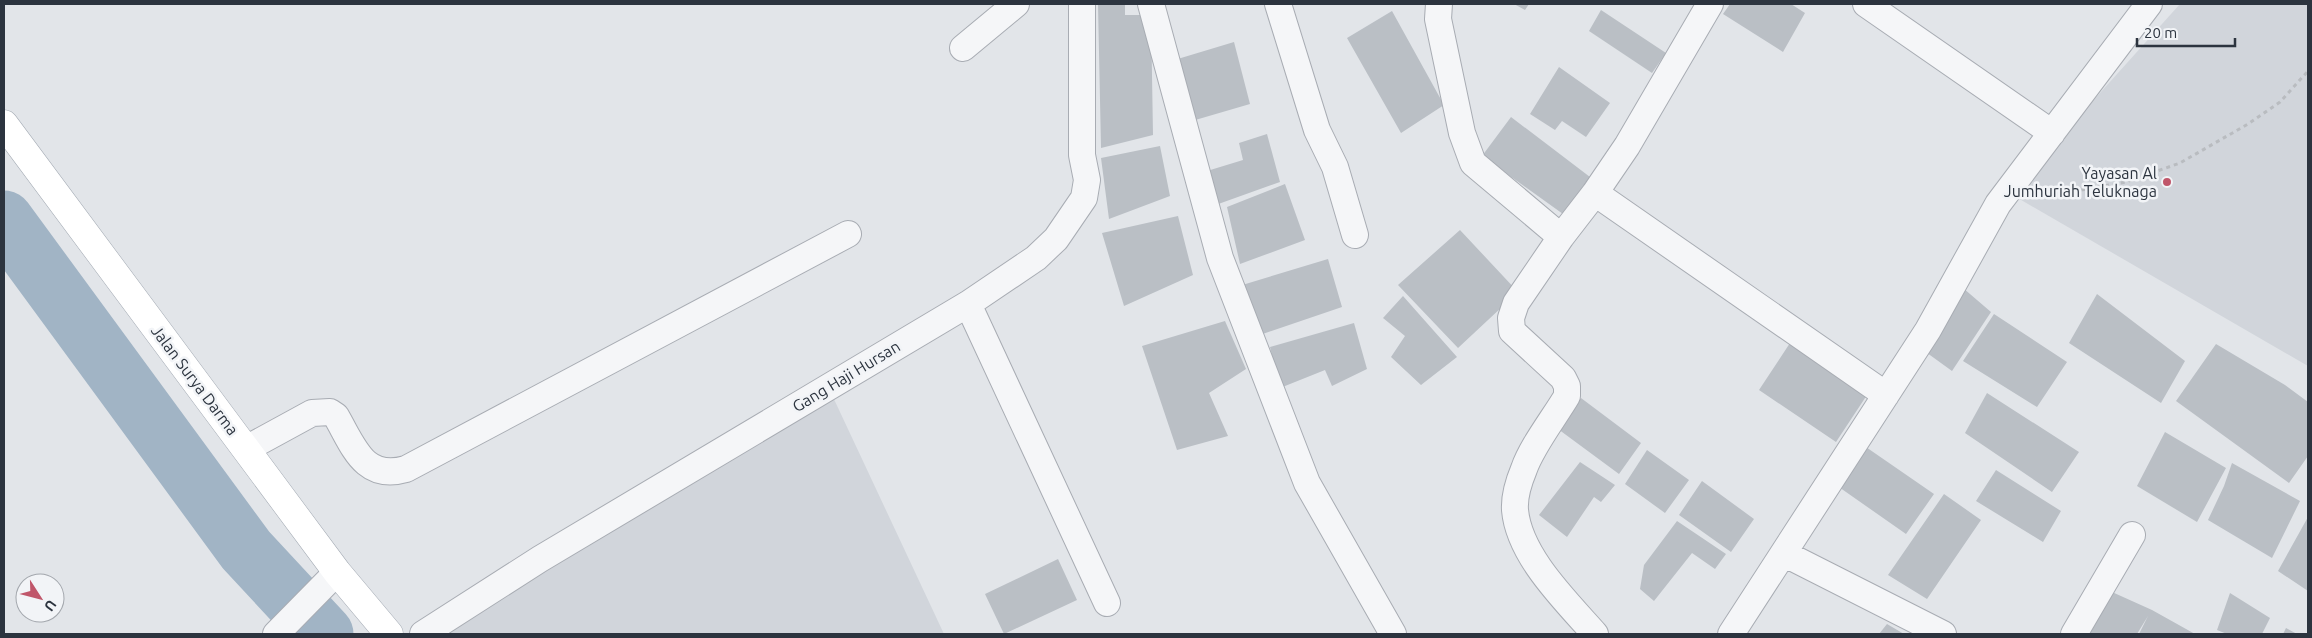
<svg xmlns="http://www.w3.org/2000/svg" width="2312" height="638" font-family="Ubuntu,sans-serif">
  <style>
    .built { fill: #d1d5db }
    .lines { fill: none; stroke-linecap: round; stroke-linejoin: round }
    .river { stroke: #a1b4c5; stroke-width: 59 }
    .building { fill: #babfc5 }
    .street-casing { stroke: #a8acb3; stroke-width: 28 }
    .primary-casing { stroke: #a3aab3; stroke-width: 29 }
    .path { stroke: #b9bcc0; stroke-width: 3; stroke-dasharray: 4 4; stroke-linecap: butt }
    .street { stroke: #f5f6f8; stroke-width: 26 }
    .primary { stroke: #fff; stroke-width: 28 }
    .poi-dot { fill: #c0566a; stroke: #f2f4f7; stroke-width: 2 }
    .labels { text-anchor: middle; stroke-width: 5; stroke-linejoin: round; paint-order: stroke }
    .poi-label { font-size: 16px; fill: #2c343f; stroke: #f2f4f7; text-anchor: end }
    .street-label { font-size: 16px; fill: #2c343f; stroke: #f2f4f7 }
  </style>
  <rect width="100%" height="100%" fill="#e2e5e9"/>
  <path class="built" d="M2180,4H2308V366L2016,197L2064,133Z
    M825,380L944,634H434Z"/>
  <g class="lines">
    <path class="river" d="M4,220L246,550L324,634"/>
  </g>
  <path class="building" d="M1098,4H1125V15H1151L1153,135L1101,148Z
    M1514,4H1529L1525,10Z
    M1730,4H1791L1805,13L1783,52L1723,14Z
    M1601,10L1666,53L1652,73L1589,31Z
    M1392,11L1444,105L1401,133L1347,38Z
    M1234,42L1250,104L1185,123L1171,61Z
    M1559,67L1610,103L1586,137L1562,121L1555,130L1530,114Z
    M1511,117L1590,177L1563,214L1482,156Z
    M1267,134L1280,182L1210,207L1207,171L1243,160L1239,143Z
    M1160,146L1170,196L1109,219L1101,158Z
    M1285,184L1305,240L1240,264L1227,207Z
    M1178,216L1193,275L1124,306L1102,233Z
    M1460,230L1518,292L1458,348L1398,285Z
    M1328,259L1342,307L1254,337L1239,286Z
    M1963,288L1991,312L1952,371L1923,350Z
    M2097,294L2185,361L2161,403L2069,343Z
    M1403,296L1457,357L1421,385L1391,357L1405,336L1383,318Z
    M1994,314L2067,362L2037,407L1963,361Z
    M1225,321L1246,369L1209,393L1228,436L1177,450L1142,346Z
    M1354,323L1367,369L1332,386L1325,370L1280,388L1270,347Z
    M1790,343L1867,395L1836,442L1759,390Z
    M2216,344L2285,385L2308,402V456L2289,483L2176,401Z
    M1987,393L2079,452L2052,492L1965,433Z
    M1581,398L1641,443L1619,474L1558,429Z
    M2165,432L2226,468L2197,522L2137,486Z
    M1863,445L1934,494L1906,534L1836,485Z
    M1647,450L1689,480L1665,513L1625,484Z
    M1580,462L1615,485L1601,502L1594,497L1567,537L1539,515Z
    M2232,463L2300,501L2272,558L2208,520L2224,486Z
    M1996,470L2061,511L2043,542L1976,501Z
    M1702,481L1754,519L1731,552L1679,515Z
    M1944,494L1981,520L1927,599L1888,575Z
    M2308,517V591L2278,571Z
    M1677,521L1726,554L1715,569L1692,553L1654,601L1640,589L1644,565Z
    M1058,559L1077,600L1004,634L985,594Z
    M2112,592L2152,610L2195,634H2139L2148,616L2137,634H2086Z
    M2230,593L2270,618L2262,634H2227L2217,630Z
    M1887,624L1904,634H1879Z
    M2286,628L2297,634H2283Z"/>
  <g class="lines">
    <defs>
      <path id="street" d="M1151,4L1220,258L1307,483L1393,634
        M1278,4L1317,130L1335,167L1355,235
        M1439,4L1438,19L1462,133L1473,163L1561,237
        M1710,4L1627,146L1595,193L1886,395
        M1866,4L2052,133
        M963,48L1016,4
        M968,304L1107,603
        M246,449L312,413L330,412L336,416C354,447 364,481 406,469L848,234
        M1785,554L1943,634
        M276,634L337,572
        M423,634L540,559L968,304L1036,258L1056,239L1084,198L1087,180L1082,155V4
        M1595,634C1566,601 1519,556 1515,510C1514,496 1519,481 1524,469C1532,446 1554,418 1567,396V386L1563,378L1512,331L1511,318L1516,303L1561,237L1595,193
        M1731,634L1928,330L1998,204L2149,4
        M2074,634L2132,535"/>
      <path id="primary" d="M4,124L337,572L389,634"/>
    </defs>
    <use href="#street" class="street-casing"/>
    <use href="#primary" class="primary-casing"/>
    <path class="path" d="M2042,197L2126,182L2180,163L2248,124L2280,102L2308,71"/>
    <use href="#street" class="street"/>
    <use href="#primary" class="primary"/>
  </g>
  <circle class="poi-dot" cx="2167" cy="182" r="5"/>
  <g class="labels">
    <g class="poi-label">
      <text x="2157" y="179">Yayasan Al<tspan x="2157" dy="18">Jumhuriah Teluknaga</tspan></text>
    </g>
    <g class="street-label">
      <text transform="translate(846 376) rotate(-31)" y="6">Gang Haji Hursan</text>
      <text transform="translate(195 380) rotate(53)" y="6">Jalan Surya Darma</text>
    </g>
  </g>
  <rect width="2312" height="638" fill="none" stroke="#2c343f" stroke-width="10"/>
  <g transform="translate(40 598) rotate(126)"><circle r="24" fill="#f2f4f7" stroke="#a3a7ad"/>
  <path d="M0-4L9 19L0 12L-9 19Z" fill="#c0566a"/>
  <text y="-8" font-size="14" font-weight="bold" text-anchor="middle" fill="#2c343f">U</text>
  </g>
  <path d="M2137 38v8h98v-8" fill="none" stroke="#2c343f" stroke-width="2.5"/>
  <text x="2144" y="38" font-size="15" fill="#2c343f" stroke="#f2f4f7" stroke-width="4" paint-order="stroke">20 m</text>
</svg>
